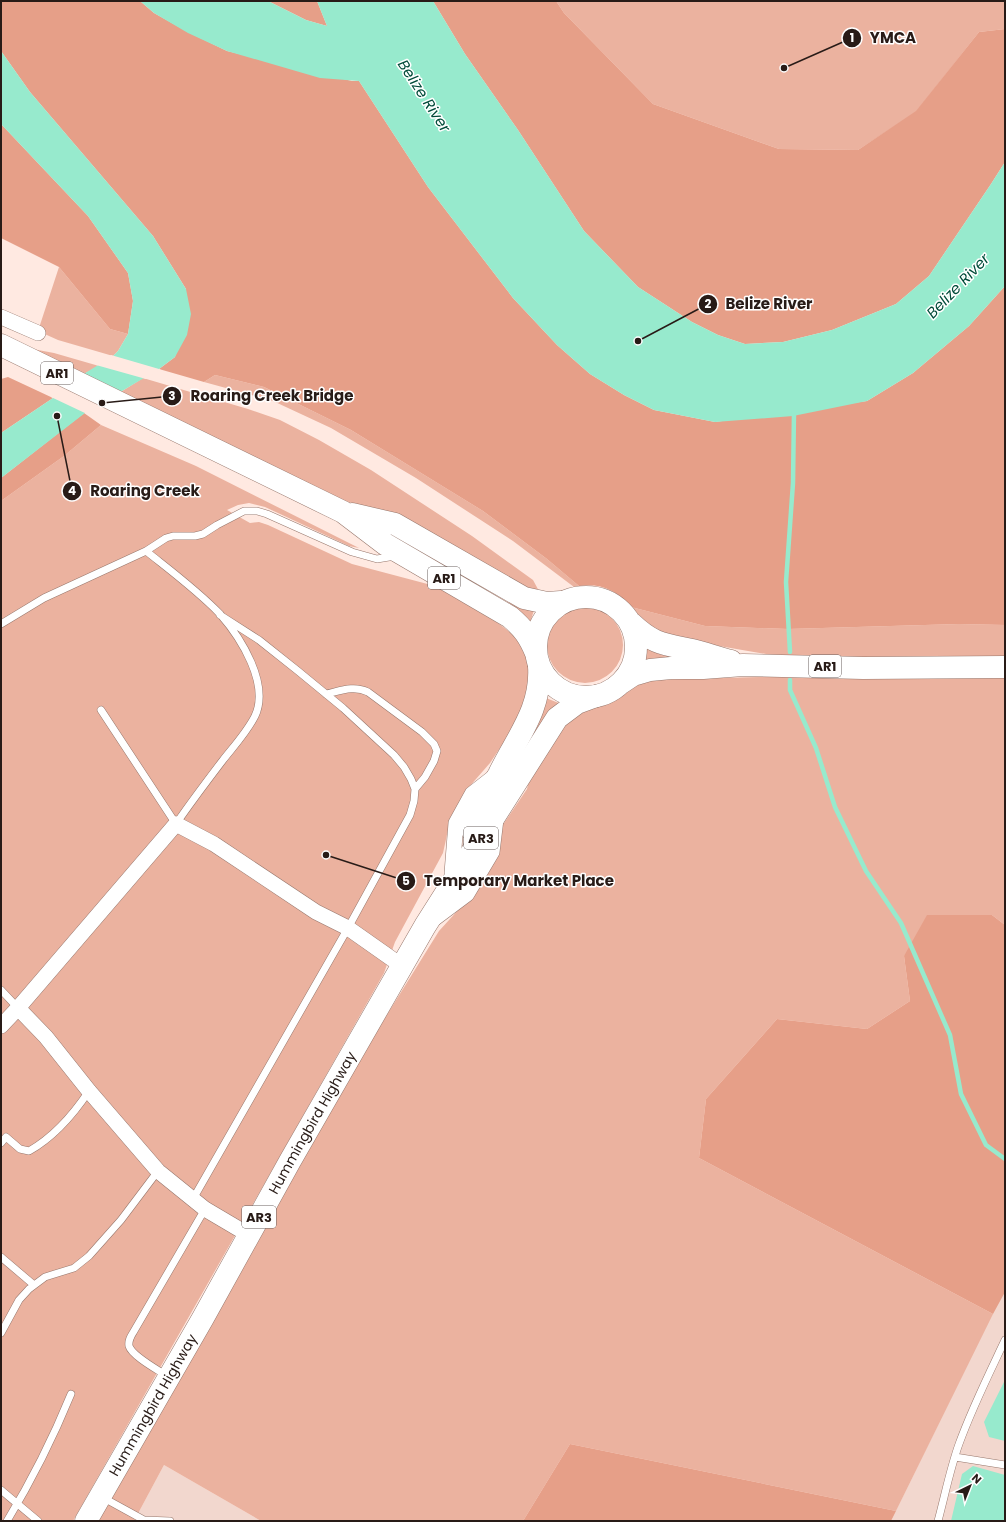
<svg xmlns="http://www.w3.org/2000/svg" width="1006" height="1522" font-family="Poppins,sans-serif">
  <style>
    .built { fill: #f2d7ce }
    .green { fill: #ebb29f }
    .forest { fill: #e69f88 }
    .water { fill: #97eacd }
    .pier { fill: #ffe9e1 }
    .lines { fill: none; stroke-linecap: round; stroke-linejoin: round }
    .stream { stroke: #97eacd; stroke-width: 4.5 }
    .service-casing { stroke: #97776c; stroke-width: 8 }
    .minor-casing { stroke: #97776c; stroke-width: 16 }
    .primary-casing { stroke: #97776c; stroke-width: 23 }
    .trunk-casing { stroke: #97776c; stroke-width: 23 }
    .service { stroke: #fff; stroke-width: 7 }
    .minor { stroke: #fff; stroke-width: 15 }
    .primary { stroke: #fff; stroke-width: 22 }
    .trunk { stroke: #fff; stroke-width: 22 }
    .labels { text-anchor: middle; stroke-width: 3; stroke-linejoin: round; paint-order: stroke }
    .shield { fill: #fff; stroke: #685f5d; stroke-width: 1 }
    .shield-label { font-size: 13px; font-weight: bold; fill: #281b17 }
    .street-label { font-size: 14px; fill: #281b17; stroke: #fff }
    .water-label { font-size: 15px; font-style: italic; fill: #004b39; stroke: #fff }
    .leader { fill: none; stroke: #281b17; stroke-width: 1.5 }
    .callout-dot { fill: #281b17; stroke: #fff; stroke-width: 1.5 }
    .mark-label { font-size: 12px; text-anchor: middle; font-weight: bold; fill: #fff }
    .callout-label { font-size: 15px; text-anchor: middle; font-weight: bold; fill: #281b17; stroke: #fff; stroke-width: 3; stroke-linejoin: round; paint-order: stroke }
  </style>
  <rect width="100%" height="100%" fill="#ffe9e1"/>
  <path class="built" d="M1003,1292L1005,1293V1521H891Z
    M164,1465L261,1521H134Z"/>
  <path class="green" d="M556,1H1005V29L979,32L916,112L858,150L779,149L653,104L564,13Z
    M59,267L110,329L128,334L118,351L113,356L58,340L38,331Z
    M22,347L54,353L99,366L82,375Z
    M215,375L264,387L351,430L483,511L547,559L579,586L574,587L513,541L416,478L331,428L273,401L204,382Z
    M143,378L248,409L280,420L319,440L371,470L472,536L533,580L539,591L525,589L388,512L333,498L119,393Z
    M101,425L196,466L359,548L349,546L265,507L249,503L238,505L227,510L250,523L259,522L268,525L352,564L435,586L498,623L511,633L519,642L524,650L528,660L530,674L522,715L490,763L469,787L450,821L443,853L395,942L384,973L73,1521H1V501L64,456Z
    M502,596L534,610L530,623Z
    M631,607L705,626L788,629L959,624L1005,625V656L921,658L795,659L667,637L639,619Z
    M547 645a38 38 0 1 1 76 0a38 38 0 1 1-76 0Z
    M645,648L662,655L686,659L644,661Z
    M1005,675V925L992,915L904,956L910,1001L867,1029L777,1019L706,1099L699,1158L993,1314L896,1511L570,1444L523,1521H261L164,1465L134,1521H97L375,1034L439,931L470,897L500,829L527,789L529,780L570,718L625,688L648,680L759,677Z
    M546,698L561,704L529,746L526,745L538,725Z"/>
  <path class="forest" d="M1,1H140L154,13L188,32L227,51L352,81H359L428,187L513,298L557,345L590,374L624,395L654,410L715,422L867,401L913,373L969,326L1005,286V625L959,624L788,629L705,626L631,607C617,590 600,583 579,586L547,559L483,511L351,430L264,387L215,375L204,382L159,369L175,357L186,289L153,236L30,92L1,51Z
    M268,1H317L327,26L306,20Z
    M433,1H556L564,13L653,104L779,149L858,150L916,111L979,32L1005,29V162L991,184L929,276L896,304L832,330L783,342L745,344L718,335L692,322L638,287L584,231L518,130L465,54Z
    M1,124L88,216L128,273L133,301L128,334L110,329L59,267L1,238Z
    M8,377L53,398L1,433V379Z
    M84,413L101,425L64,456L1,501V478Z
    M927,915H992L1005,925V1292L993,1314L699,1158L706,1099L777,1019L867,1029L910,1001L904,956Z
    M570,1444L896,1511L891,1521H523Z"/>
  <path class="water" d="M140,1H268L306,20L327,26L317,1H433L465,54L518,130L584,231L638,287L692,322L718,335L745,344L783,342L832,330L896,304L929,276L991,184L1005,162V286L969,326L913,373L867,401L793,416L715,422L654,410L624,395L590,374L557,345L513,298L428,187L359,81L320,78L227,51L188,33L154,13Z
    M1,51L30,92L153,236L186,289L191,314L187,335L175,357L159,369L85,413L1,478V433L53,398L82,375L113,356L118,351L128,334L133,301L128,273L88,216L1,124Z
    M1005,1380V1441L989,1437L984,1422Z
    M973,1466L1005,1475V1521H951L962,1474Z"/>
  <path class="pier" d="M111,355L159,369L161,370L146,379L96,365Z
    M80,374L121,394L87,414L51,397Z"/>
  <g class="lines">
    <path class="stream" d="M790,652L786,582L793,483L794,412
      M790,680V690L816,748L835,807L866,871L901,923L950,1035L961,1094L986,1145L1005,1159"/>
    <defs>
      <path id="service" d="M1,624L44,598L146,551L166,538L173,536H195L203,534L217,525L244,511H257L267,514L352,552L377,559L395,556
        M326,694C340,691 354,685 368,692L422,732L434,744L437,751L434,761L425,777L415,789
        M101,710L176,824C191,802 207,781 223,760C234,746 247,732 255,716C270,684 241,638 220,614C198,591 171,571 146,551
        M1,990L18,1008
        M1,1143L6,1137L20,1149L29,1151C54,1137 73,1115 89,1091
        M193,1199L348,928L410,815L414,801L415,789L411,779L404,767L394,755L343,708L298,671L259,640L220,615
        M1,1257L34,1285
        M1,1333L19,1300L29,1289L45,1277L74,1268L89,1256L121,1220L158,1171
        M167,1376C158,1370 132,1356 129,1346C128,1340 131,1336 134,1331L205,1209
        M955,1457L1005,1465
        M1,1490L38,1521
        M102,1497L144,1520L170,1521
        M7,1521C32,1480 53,1438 71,1394
        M938,1521C945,1495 950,1469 959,1444C972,1408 989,1374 1005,1340"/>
      <path id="minor" d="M1,317L38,333
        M452,873L456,823L472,794L495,776
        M435,918L467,894L492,852L496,819
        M18,1008L46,1037L89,1091L158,1171L205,1209L249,1235
        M1,1026L18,1008L176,824L214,844L316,912L348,928L402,966"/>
      <g id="primary">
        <path d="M472,830C481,811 489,792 499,774C517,737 542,709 539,666"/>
        <path id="s1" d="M86,1521L203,1318L290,1161L425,926L557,718L577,703L596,696"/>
      </g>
      <path id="trunk" d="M1,345L343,512L385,544L510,617C523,628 529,636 536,653
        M352,514L395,524L524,598L547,603L561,602
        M536 647a50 50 0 1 1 100 0a50 50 0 1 1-100 0Z
        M631,623C653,644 663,644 692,650C705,653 718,658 731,661
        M621,683L633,675L650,670L671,668H703L743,665L863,668L1005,667"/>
    </defs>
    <use href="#service" class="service-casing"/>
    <use href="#minor" class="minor-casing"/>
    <use href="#primary" class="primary-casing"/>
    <use href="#trunk" class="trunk-casing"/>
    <use href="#service" class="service"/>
    <use href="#minor" class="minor"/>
    <use href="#primary" class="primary"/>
    <use href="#trunk" class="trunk"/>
  </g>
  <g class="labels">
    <g class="shield">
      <rect x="41" y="362" width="32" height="22" rx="3"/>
      <rect x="428" y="567" width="32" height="22" rx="3"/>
      <rect x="809" y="655" width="32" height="22" rx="3"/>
      <rect x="464" y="827" width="34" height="22" rx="3"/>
      <rect x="242" y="1206" width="34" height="22" rx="3"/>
    </g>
    <g class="shield-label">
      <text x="57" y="378">AR1</text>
      <text x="444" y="583">AR1</text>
      <text x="825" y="671">AR1</text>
      <text x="481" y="843">AR3</text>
      <text x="259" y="1222">AR3</text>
    </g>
    <g class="street-label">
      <text dy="5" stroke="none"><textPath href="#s1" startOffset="458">Hummingbird Highway</textPath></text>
      <text dy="5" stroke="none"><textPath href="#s1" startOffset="134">Hummingbird Highway</textPath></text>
    </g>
    <g class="water-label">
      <text transform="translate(424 96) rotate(57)" y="5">Belize River</text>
      <text transform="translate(958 286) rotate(-46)" y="5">Belize River</text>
    </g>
  </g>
  <path class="leader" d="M784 68L852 38M638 341L708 304M102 403L172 396M57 416L72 491M326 855L406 881"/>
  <g class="callout-dot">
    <circle cx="784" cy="68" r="4"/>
    <circle cx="638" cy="341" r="4"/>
    <circle cx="102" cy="403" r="4"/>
    <circle cx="57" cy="416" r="4"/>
    <circle cx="326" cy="855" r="4"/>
    <circle cx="852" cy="38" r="10"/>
    <circle cx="708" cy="304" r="10"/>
    <circle cx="172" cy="396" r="10"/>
    <circle cx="72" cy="491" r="10"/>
    <circle cx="406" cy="881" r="10"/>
  </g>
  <g class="mark-label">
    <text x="852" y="42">1</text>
    <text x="708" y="308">2</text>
    <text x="172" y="400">3</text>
    <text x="72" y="495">4</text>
    <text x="406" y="885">5</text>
  </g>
  <g class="callout-label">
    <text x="893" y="43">YMCA</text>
    <text x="769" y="309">Belize River</text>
    <text x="272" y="401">Roaring Creek Bridge</text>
    <text x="145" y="496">Roaring Creek</text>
    <text x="519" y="886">Temporary Market Place</text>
  </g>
  <rect width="1006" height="1522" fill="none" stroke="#281b17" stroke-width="4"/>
  <g transform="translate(970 1486) rotate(43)" stroke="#ffffff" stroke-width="3" paint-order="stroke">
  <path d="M0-3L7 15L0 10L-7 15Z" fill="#281b17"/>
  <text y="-6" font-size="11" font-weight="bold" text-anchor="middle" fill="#281b17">N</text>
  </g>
</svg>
